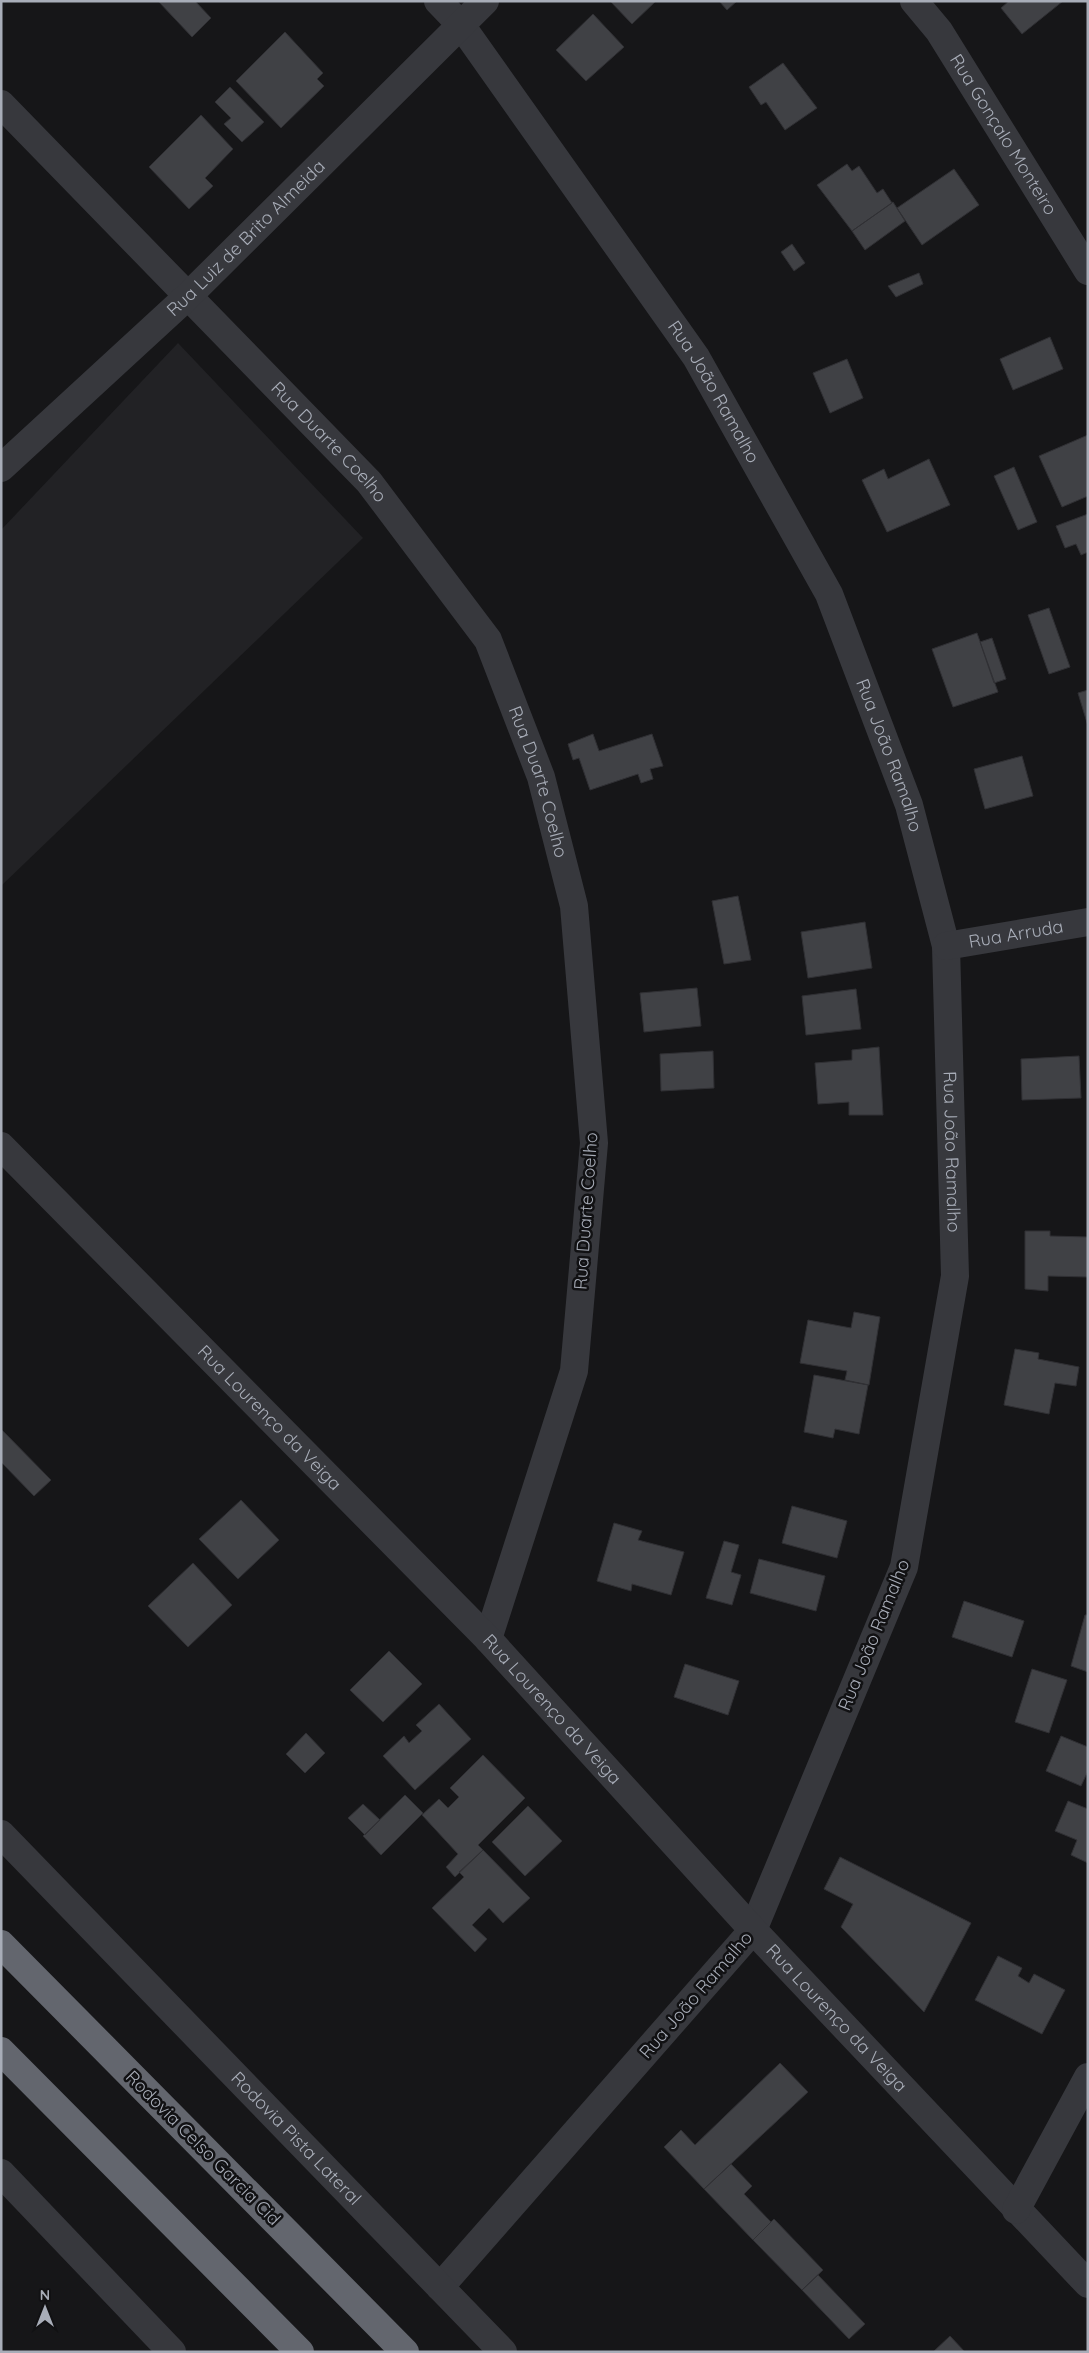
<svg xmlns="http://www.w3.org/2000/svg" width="1089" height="2353" font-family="Quicksand,sans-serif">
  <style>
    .built { fill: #222225 }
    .building { fill: #404145; stroke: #303034 }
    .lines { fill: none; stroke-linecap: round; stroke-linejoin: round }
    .minor { stroke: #37383d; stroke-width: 28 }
    .tertiary { stroke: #37383d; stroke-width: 28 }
    .motorway { stroke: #63666e; stroke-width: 28 }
    .labels { text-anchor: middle; stroke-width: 5; stroke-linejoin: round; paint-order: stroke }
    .street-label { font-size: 18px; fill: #a8adb8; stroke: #111113 }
  </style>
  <rect width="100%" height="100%" fill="#161618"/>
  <path class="built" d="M178,343L363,538L1,886V530Z"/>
  <path class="building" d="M158,1H195L211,18L192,37Z
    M610,1H656L632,24Z
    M719,1H737L727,10Z
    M1009,1H1063L1022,34L1001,8Z
    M593,14L624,47L586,81L556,50Z
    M285,32L323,73L317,79L324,86L281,128L236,81Z
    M783,63L817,108L785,130L766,102L761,105L749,87Z
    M230,87L264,122L242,142L224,124L231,118L215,102Z
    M201,115L233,149L205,178L213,186L189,209L149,167Z
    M847,164L852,171L859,166L877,193L883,189L892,203L852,231L817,185Z
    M954,169L979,205L922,245L897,208Z
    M893,202L905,221L865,250L852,231Z
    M792,244L805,263L794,271L781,252Z
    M919,273L923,284L896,297L888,286Z
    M1050,337L1063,369L1013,390L1000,359Z
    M847,359L863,398L830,413L813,373Z
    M1088,435V496L1062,507L1039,456Z
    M929,459L950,505L887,532L862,480L884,469L888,479Z
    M1014,467L1037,522L1018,530L994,476Z
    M1088,514V552L1081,555L1076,544L1065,548L1056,526Z
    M1049,608L1070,667L1049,674L1028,615Z
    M977,633L998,692L953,707L932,649Z
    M992,638L1006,679L994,683L980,642Z
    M1088,690V726L1078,693Z
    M593,734L599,751L652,734L663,766L650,769L653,779L641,783L638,774L590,790L579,758L573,760L568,744Z
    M1022,756L1033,796L985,809L974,769Z
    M738,896L751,960L724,964L712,901Z
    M865,922L872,968L808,978L801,932Z
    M697,988L701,1026L644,1032L640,993Z
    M856,989L861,1029L806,1035L802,996Z
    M879,1047L883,1115H849V1102L818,1104L815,1063L852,1060V1050Z
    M713,1051L714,1088L661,1091L660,1054Z
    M1079,1056L1081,1098L1022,1100L1021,1059Z
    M1025,1231H1050V1236L1088,1237V1277L1048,1276V1291L1025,1289Z
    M854,1312L880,1317L869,1385L845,1380L847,1371L800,1363L808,1320L851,1328Z
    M1015,1349L1039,1353L1038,1359L1079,1367L1076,1386L1055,1383L1049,1414L1004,1405Z
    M814,1375L868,1385L859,1434L835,1429L833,1438L804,1432Z
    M1,1429L51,1480L34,1496L1,1462Z
    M241,1500L279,1540L238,1579L199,1539Z
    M792,1506L847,1521L837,1558L782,1543Z
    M614,1523L642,1531L638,1540L684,1552L671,1595L632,1584L631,1591L597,1581Z
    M724,1541L739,1545L731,1572L741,1575L732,1605L706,1598Z
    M759,1559L825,1576L816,1611L750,1593Z
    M193,1563L232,1605L188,1647L148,1606Z
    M964,1601L1024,1621L1012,1657L952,1637Z
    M1085,1615H1088V1672L1071,1666Z
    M389,1651L422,1684L383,1722L350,1690Z
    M685,1664L739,1681L728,1715L674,1697Z
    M1032,1669L1067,1680L1049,1733L1015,1722Z
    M439,1704L471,1739L415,1790L383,1756L404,1736L409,1743L422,1731L416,1725Z
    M306,1733L325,1753L305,1773L286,1754Z
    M1061,1736L1088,1747V1771L1081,1786L1046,1771Z
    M483,1755L525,1798L478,1845L483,1850L455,1877L446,1867L458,1854L422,1815L439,1799L448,1808L459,1797L450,1788Z
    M405,1795L423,1813L381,1855L363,1836Z
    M1068,1801L1088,1809V1863L1071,1855L1077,1840L1055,1831Z
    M363,1804L380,1820L365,1835L348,1818Z
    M528,1806L562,1841L525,1876L492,1842Z
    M483,1850L530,1898L503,1923L489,1908L472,1925L487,1939L475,1952L432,1908L464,1877L459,1872Z
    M840,1857L971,1923L924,2012L841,1927L853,1904L824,1889Z
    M998,1956L1022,1968L1018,1976L1029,1983L1034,1974L1065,1990L1042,2034L975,2000Z
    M780,2063L808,2092L704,2189L664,2147L681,2130L695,2145Z
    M731,2164L752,2186L744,2194L771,2222L753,2240L704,2189Z
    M774,2219L823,2270L802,2290L753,2240Z
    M818,2275L865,2324L849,2339L802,2290Z
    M950,2336L965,2352H933Z"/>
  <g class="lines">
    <g class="minor">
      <path id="s1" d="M438,1L461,25L696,357L829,594L909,805L946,946L955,1276L904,1567L753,1930L440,2287"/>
      <path id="s2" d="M914,1L939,31L1088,271"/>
      <path id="s3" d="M1,104L369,482L488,640L541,777L574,906L594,1143L574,1371L488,1639"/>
      <path id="s4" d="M1,468L188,296L485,1"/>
      <path id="s5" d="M946,946L1088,922"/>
      <path id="s6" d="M1,1146L488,1639L753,1930L1088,2284"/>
      <path d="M1016,2210L1088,2077"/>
    </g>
    <g class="tertiary">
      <path id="s7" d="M1,1834L503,2352"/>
      <path d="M1,2173L172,2352"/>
    </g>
    <path class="motorway" d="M1,1944L405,2352
      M1,2051L300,2352"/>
  </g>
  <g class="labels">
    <g class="street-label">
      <text dy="6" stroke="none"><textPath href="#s2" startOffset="161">Rua Gonçalo Monteiro</textPath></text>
      <text dy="6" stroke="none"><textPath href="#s4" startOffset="336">Rua Luiz de Brito Almeida</textPath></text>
      <text dy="6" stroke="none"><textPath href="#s1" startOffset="479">Rua João Ramalho</textPath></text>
      <text dy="6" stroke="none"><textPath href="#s3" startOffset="471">Rua Duarte Coelho</textPath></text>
      <text dy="6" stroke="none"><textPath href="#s1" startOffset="884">Rua João Ramalho</textPath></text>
      <text dy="6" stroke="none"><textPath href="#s3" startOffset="876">Rua Duarte Coelho</textPath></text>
      <text dy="6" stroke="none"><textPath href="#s5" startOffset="71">Rua Arruda</textPath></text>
      <text dy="6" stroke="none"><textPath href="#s1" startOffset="1289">Rua João Ramalho</textPath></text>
      <text transform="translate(586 1211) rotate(-86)" y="6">Rua Duarte Coelho</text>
      <text dy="6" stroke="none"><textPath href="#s6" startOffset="382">Rua Lourenço da Veiga</textPath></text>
      <text transform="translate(874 1635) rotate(-68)" y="6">Rua João Ramalho</text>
      <text dy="6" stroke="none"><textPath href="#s6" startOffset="788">Rua Lourenço da Veiga</textPath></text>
      <text transform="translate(696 1995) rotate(-49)" y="6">Rua João Ramalho</text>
      <text dy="6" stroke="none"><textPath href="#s6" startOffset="1208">Rua Lourenço da Veiga</textPath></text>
      <text dy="6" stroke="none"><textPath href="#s7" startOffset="424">Rodovia Pista Lateral</textPath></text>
      <text transform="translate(203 2148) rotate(45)" y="6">Rodovia Celso Garcia Cid</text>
    </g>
  </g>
  <rect width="1089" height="2353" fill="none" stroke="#a8adb8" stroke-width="5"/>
  <g transform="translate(45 2308)" stroke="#111113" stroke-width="4" paint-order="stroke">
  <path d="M0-4L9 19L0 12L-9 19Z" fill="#a8adb8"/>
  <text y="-8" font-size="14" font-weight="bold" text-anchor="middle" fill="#a8adb8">N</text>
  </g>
</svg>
